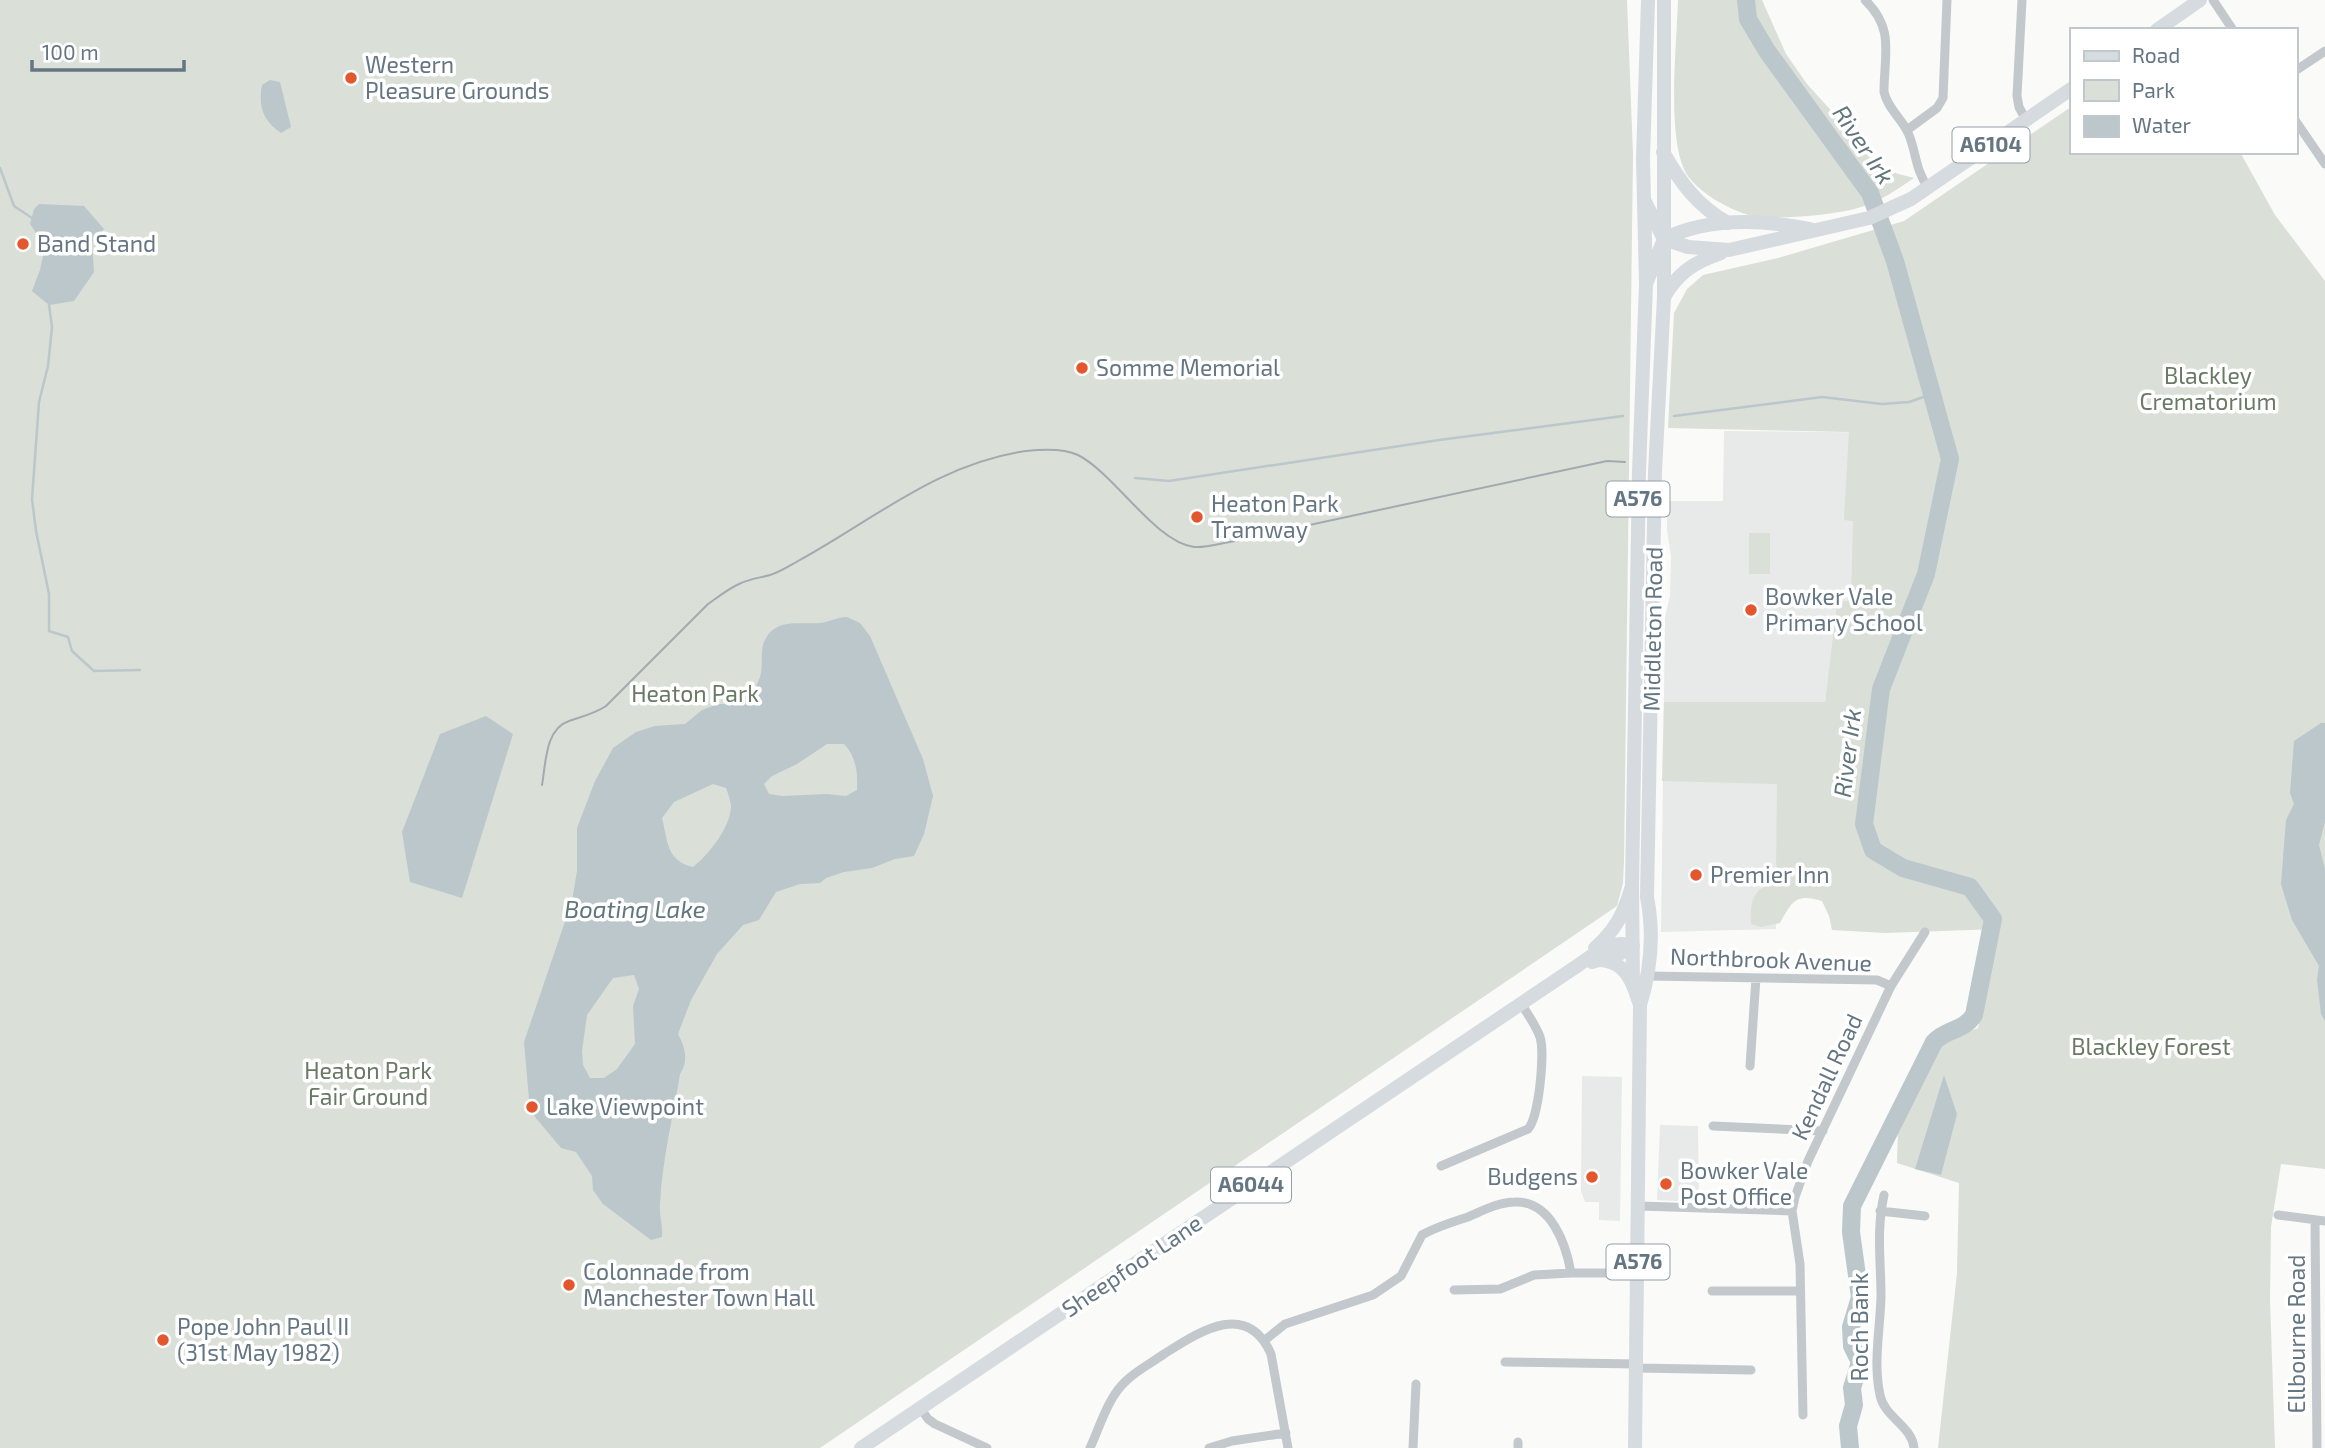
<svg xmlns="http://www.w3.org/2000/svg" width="2325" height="1448" font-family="'Exo 2',sans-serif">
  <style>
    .built { fill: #e8e9e9 }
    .green { fill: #dadfd7 }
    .water { fill: #bbc7cb; fill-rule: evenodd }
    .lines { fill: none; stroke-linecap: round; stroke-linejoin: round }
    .stream { stroke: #bbc7cb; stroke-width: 2.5 }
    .river { stroke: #bbc7cb; stroke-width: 18 }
    .minor { stroke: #c3c8cc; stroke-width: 9 }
    .primary { stroke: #d6dbdf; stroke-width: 14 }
    .trunk { stroke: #d6dbdf; stroke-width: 14 }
    .tram { stroke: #a2aab0; stroke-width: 2 }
    .poi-dot { fill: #e4572e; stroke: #fff; stroke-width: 2.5 }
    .labels { text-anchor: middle; stroke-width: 7; stroke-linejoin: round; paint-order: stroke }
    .shield { fill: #fff; stroke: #939fa8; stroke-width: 2 }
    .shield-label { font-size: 21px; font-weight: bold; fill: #657683 }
    .poi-label { font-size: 23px; fill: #657683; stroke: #fff; text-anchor: start }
    .park-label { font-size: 23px; fill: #687a64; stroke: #fff }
    .street-label { font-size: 23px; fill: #657683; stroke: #fff }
    .water-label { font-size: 24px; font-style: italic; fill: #60757c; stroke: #fff }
  </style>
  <rect width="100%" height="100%" fill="#fafaf8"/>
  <path class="built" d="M1724,431L1920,433L1911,604L1837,601L1816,778L1778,784L1776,929L1661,932L1665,617L1670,596L1671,557L1667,530V501H1723Z
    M1582,1076L1622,1077L1620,1221L1599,1220V1202H1585L1581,1191Z
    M1660,1125L1698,1126L1699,1202L1657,1200Z"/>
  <path class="green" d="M0,0H1627L1633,155L1624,861L1623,883L1617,906L820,1448H0Z
    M1678,0H1762L1786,54L1807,84L1845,126L1868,156L1891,172L1914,178C1898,189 1882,200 1864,206C1840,215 1783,219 1758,217C1735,214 1693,191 1684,169C1667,131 1677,44 1678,0Z
    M2071,107V152H2240L2275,215L2325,281V1169L2281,1164L2271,1227L2270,1300L2275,1448H1938L1957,1273L1959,1183L1897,1163L1898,1129L1942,1041L1978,1028L1998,929L1885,933L1832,930L1829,916L1822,901C1796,893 1792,901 1780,923L1761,927L1751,924C1750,900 1753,889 1776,881L1777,784L1662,781L1664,702H1825L1837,601H1851L1853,521L1844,520L1849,432L1668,428L1674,313L1687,289L1703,275L1778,258L1904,221Z
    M1749,533H1770V574H1749Z"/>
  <path class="water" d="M270,80L280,82L291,127L281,133C263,121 258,106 262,85Z
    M39,204L84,206L104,229L92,243L94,272L74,301L49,305L32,291L40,270L45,246L30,224L34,209Z
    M847,617L860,623L870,636L923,759L933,796L924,834L914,856L895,859L872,868L844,872L826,878L820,883L800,884L776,892L759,920L743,925L717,954L691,1000L678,1034C685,1047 689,1061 680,1074C673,1117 662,1161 660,1204C659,1215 663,1225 662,1237L651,1240L603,1204L593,1190L592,1176L576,1152L561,1148L535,1117L529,1099L524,1042L572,901L577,871V828L595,781L613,748L636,732L655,726L685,724L702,710L718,704H727L731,695L755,689C757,684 760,678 761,673C763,662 760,649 765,640C776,617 801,625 820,623C829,622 837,617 847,617ZM827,744H844C856,756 858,773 857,790L846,796L827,794L782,796L769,794L764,784L772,776L797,764ZM713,784L726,788C728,793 730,799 731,805C732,825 709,855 693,867C667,861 668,843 662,818L674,802ZM634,975L639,989L633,1006L635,1044L617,1069L604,1078H590L583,1065L582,1051L587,1015L613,978Z
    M486,716L513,734L462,898L410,882L402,832L440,734Z
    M2321,723H2325V822L2319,845L2325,869V1021L2321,1014L2317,979L2319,966L2292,920L2281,884L2286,820L2294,804L2290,793L2294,741Z
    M1944,1075L1957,1114L1941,1175L1915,1169Z"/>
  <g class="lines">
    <path class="stream" d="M0,168L14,206L32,218
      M49,305L52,327L48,366L39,402L32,499L36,531L49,594V631L68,637L72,651L94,671L140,670
      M1674,416L1822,397L1882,404L1909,402L1932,394
      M1135,478L1169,481L1439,440L1623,416"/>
    <path class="river" d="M1746,0L1748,19L1767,51L1870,193L1895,261L1950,459L1926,574L1881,689L1864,824L1873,850L1903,868L1970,887L1993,919L1974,1015C1964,1031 1946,1029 1934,1042L1852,1206L1851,1232L1860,1297L1851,1327L1852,1346L1860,1362L1852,1388L1854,1405L1848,1426L1850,1448"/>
    <path class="minor" d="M1865,0C1895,29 1884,54 1884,92C1888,110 1903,119 1909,135C1917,156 1915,168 1928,188
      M2022,0L2017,96L2019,107L2026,120
      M2213,0L2233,30
      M2295,71L2325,51
      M2295,120L2325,164
      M1907,130L1937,108L1943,98L1947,0
      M1649,976L1877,980L1891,986
      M1750,1066L1756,978
      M1713,1126L1823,1131
      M1441,1166L1528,1129C1539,1118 1545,1052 1540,1037C1536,1025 1527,1014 1521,1003
      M1884,1195C1876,1232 1881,1261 1881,1297C1880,1330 1873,1363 1880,1395C1884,1417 1912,1426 1914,1448
      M1639,1206L1792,1211
      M1880,1211L1925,1216
      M2278,1215L2325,1221
      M2315,1220L2317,1448
      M1571,1273H1608
      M1712,1291H1800
      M1265,1340L1285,1324L1373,1295L1401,1276L1422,1235C1436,1227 1452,1222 1468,1217C1482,1211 1499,1202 1515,1202C1551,1201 1566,1244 1571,1273L1534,1275L1500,1289L1454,1290
      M1505,1362L1637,1364
      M1637,1368L1751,1370
      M921,1409L928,1419L935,1424L987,1448
      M1803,1415L1800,1264L1792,1211L1795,1197L1808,1161L1891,986L1925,932
      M1090,1448C1098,1431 1104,1410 1115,1394C1126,1376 1147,1366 1164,1354C1199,1332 1247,1299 1271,1354L1288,1448
      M1209,1448L1232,1441L1286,1433
      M1413,1448L1416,1384
      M1518,1448V1442"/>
    <path class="primary" d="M2157,30L2200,0
      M1663,152C1680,182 1697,206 1728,223
      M1644,200L1664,239
      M1664,239L1688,247L1729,250L1869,218L1911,199L2071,89
      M1664,239C1708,217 1764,220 1810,229
      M1646,284L1664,239
      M1664,297C1678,273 1694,262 1721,253
      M1595,948C1615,931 1624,913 1631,889
      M1601,960C1618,962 1626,970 1633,985
      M1592,962L1621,953L1633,946
      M861,1448L1577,966C1593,955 1613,938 1633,946"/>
    <path class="trunk" d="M1640,1005L1633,985L1632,885L1639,472L1646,284L1643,159L1648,0
      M1635,1448L1640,1005C1651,970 1654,933 1647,897L1655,472L1664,297V0"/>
    <path class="tram" d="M542,785C546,763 545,729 569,721C583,716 594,714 606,706L708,604C718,597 728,589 739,584C749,579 759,578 770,575C780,572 789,566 798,561C873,520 939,463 1026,451C1043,449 1063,448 1078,455C1115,474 1155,542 1194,547C1206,548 1218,544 1230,542L1607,461L1625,462"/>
  </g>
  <g class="poi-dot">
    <circle cx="351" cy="78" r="7"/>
    <circle cx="23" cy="244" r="7"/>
    <circle cx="1082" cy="368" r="7"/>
    <circle cx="1197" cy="517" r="7"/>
    <circle cx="1751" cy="610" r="7"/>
    <circle cx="1696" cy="875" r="7"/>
    <circle cx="532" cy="1107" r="7"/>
    <circle cx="1592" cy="1177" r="7"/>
    <circle cx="1666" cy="1184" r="7"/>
    <circle cx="569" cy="1285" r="7"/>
    <circle cx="163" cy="1340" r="7"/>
  </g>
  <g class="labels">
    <g class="shield">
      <rect x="1952.5" y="127.5" width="77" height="35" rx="5"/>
      <rect x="1606.5" y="481.5" width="63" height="35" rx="5"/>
      <rect x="1211" y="1167.5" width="80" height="35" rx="5"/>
      <rect x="1606.5" y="1244.5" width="63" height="35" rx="5"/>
    </g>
    <g class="shield-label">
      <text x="1991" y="152">A6104</text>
      <text x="1638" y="506">A576</text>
      <text x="1251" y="1192">A6044</text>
      <text x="1638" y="1269">A576</text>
    </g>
    <g class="poi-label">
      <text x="365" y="73">Western<tspan x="365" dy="26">Pleasure Grounds</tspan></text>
      <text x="37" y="252">Band Stand</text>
      <text x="1096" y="376">Somme Memorial</text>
      <text x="1211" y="512">Heaton Park<tspan x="1211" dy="26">Tramway</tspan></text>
      <text x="1765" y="605">Bowker Vale<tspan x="1765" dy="26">Primary School</tspan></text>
      <text x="1710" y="883">Premier Inn</text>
      <text x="546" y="1115">Lake Viewpoint</text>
      <text x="1680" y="1179">Bowker Vale<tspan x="1680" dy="26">Post Office</tspan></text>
      <text x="1578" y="1185" text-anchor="end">Budgens</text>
      <text x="583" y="1280">Colonnade from<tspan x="583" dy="26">Manchester Town Hall</tspan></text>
      <text x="177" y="1335">Pope John Paul II<tspan x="177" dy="26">(31st May 1982)</tspan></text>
    </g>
    <g class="park-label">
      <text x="2208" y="384">Blackley<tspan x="2208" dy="26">Crematorium</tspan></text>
      <text x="695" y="702">Heaton Park</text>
      <text x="2151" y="1055">Blackley Forest</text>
      <text x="368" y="1079">Heaton Park<tspan x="368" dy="26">Fair Ground</tspan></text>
    </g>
    <g class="street-label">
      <text transform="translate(1653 629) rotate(-89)" y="8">Middleton Road</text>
      <text transform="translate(1771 960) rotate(2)" y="8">Northbrook Avenue</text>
      <text transform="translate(1827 1077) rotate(-65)" y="8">Kendall Road</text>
      <text transform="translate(1132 1266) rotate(-34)" y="8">Sheepfoot Lane</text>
      <text transform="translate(1860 1327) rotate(-90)" y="8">Roch Bank</text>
      <text transform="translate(2297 1334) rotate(-90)" y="8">Ellbourne Road</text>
    </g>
    <g class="water-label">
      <text transform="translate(1863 145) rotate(56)" y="8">River Irk</text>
      <text transform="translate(1848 753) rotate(-83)" y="8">River Irk</text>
      <text x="635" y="918">Boating Lake</text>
    </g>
  </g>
  <rect x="2070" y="28" width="228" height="126" fill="#ffffff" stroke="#c1c8cd" stroke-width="2"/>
  <rect x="2084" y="51" width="35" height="10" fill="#d6dbdf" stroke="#c1c8cd" stroke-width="2"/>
  <text x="2132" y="63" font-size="21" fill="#657683">Road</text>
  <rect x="2084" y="80" width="35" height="21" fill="#dadfd7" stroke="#c1c8cd" stroke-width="2"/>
  <text x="2132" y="98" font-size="21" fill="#657683">Park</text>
  <rect x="2084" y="116" width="35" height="21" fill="#bbc7cb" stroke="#c1c8cd" stroke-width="2"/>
  <text x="2132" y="133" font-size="21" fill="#657683">Water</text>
  <path d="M32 60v10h152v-10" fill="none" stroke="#657683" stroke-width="3.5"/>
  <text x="42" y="60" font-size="21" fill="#657683" stroke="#ffffff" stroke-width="5" paint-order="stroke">100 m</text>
</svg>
